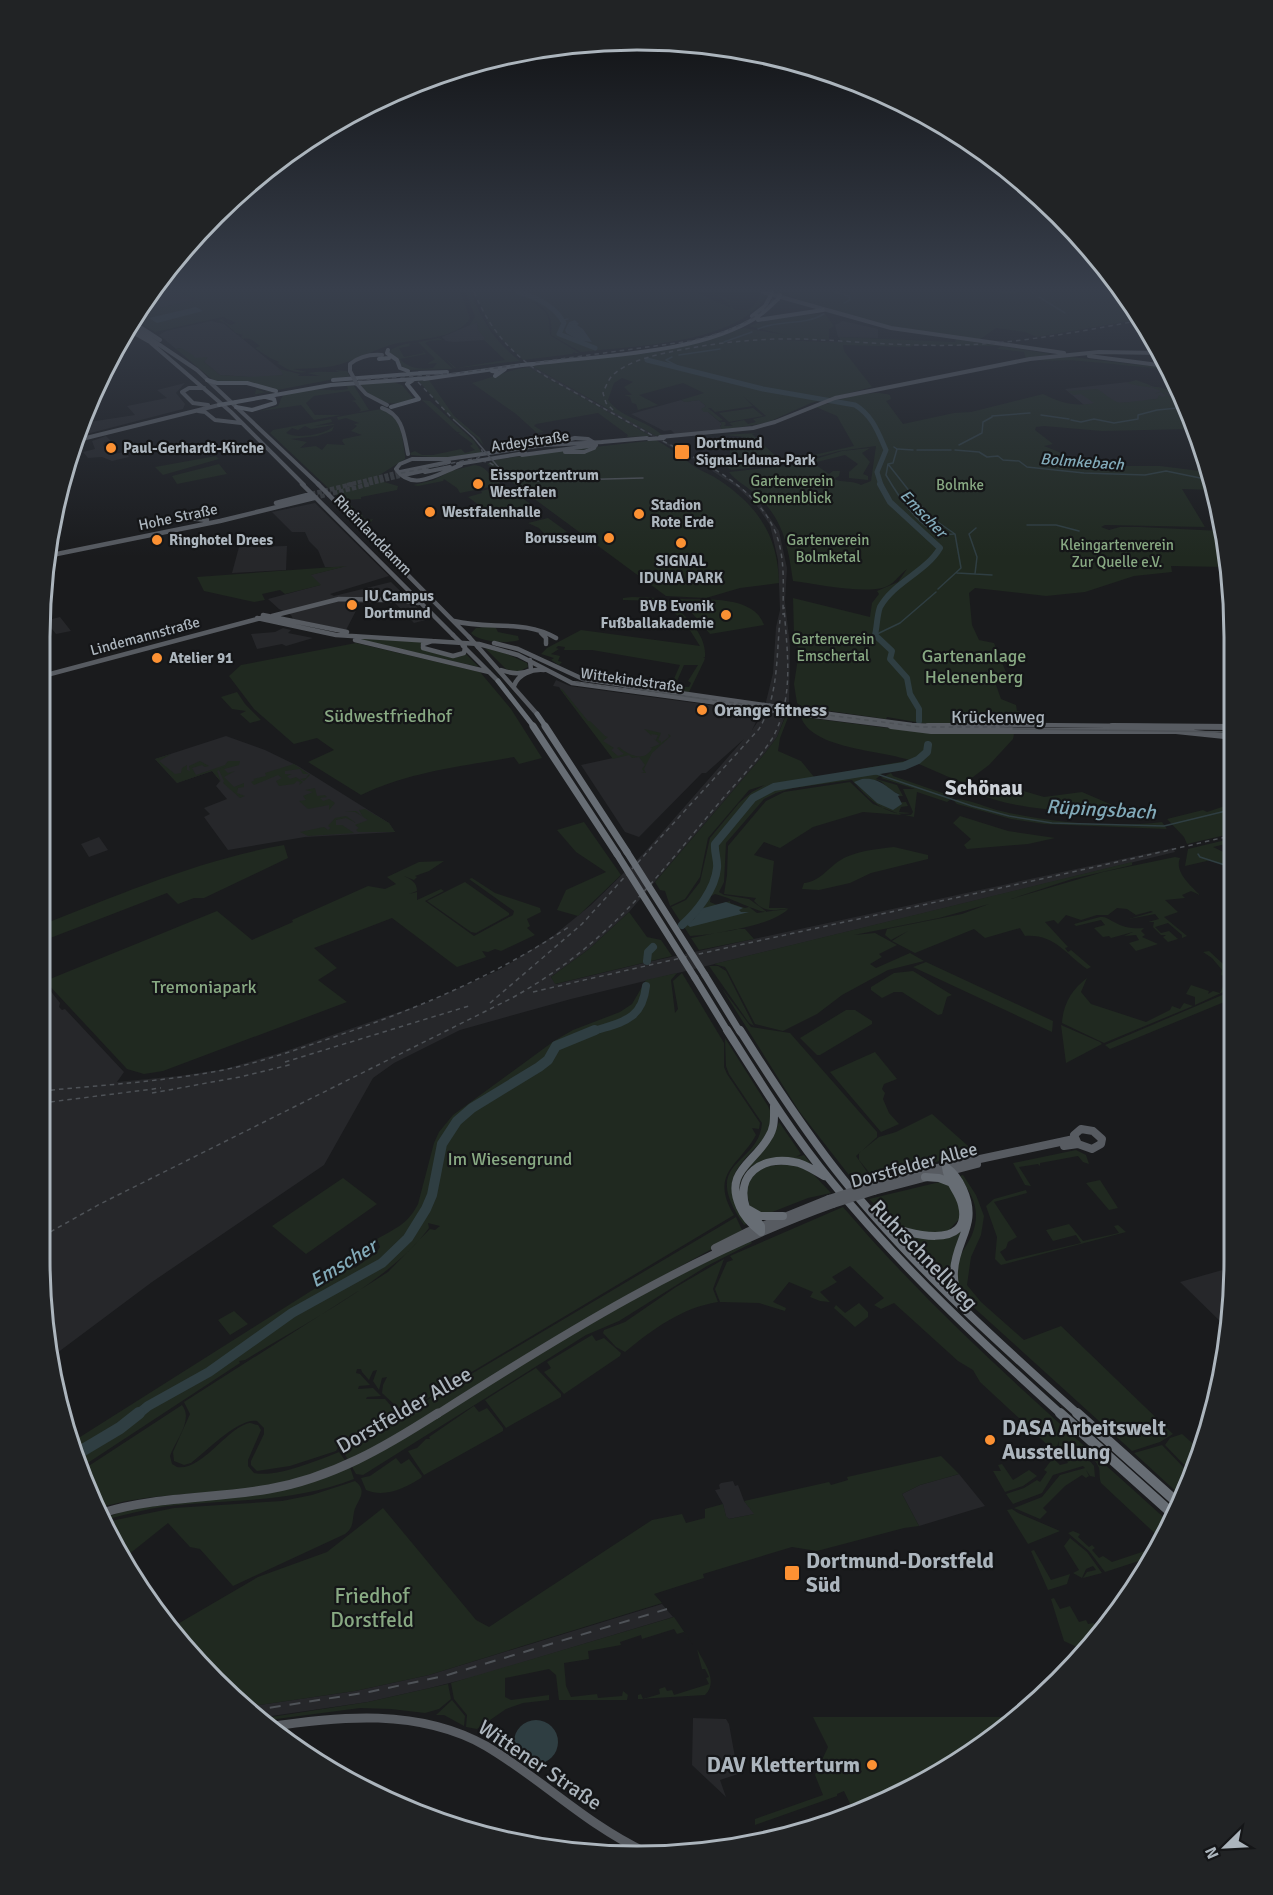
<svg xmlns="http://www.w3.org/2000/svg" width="1273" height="1895" font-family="Signika,sans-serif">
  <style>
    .built { fill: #26272a }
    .green { fill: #202920; fill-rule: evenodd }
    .water { fill: #2f3e42 }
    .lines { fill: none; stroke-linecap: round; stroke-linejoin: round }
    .stream { stroke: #2f3e42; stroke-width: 1.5 }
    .river-far4 { stroke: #2f3e42; stroke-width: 5 }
    .river-far3 { stroke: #2f3e42; stroke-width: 6 }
    .river-far2 { stroke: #2f3e42; stroke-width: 8 }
    .river-far1 { stroke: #2f3e42; stroke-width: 10 }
    .river { stroke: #2f3e42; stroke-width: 12 }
    .major-tunnel-far1 { stroke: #373a3d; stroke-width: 4; stroke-dasharray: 4 1.5; stroke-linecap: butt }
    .major-tunnel { stroke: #373a3d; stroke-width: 4.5; stroke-dasharray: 4.5 2; stroke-linecap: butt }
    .major-far4 { stroke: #575b61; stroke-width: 4 }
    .major-far3 { stroke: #575b61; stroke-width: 4.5 }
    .major-far2 { stroke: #575b61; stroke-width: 6 }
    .major-far1 { stroke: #575b61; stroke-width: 8 }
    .major { stroke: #575b61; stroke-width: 9 }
    .highway-far4 { stroke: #676d74; stroke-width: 4 }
    .highway-far3 { stroke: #676d74; stroke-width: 5 }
    .highway-far2 { stroke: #676d74; stroke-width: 7 }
    .highway-far1 { stroke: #676d74; stroke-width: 8 }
    .highway { stroke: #676d74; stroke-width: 10 }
    .tram { stroke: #4e5257; stroke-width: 1.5 }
    .rail-far1 { stroke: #4e5257; stroke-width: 1.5; stroke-dasharray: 4.5 4; stroke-linecap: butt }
    .rail { stroke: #4e5257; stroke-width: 2; stroke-dasharray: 11 9; stroke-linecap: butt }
    .major-bridge-far2 { stroke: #575b61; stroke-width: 4 }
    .major-bridge-far1 { stroke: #575b61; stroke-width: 4.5 }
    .major-bridge { stroke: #575b61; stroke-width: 8 }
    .highway-bridge-far1 { stroke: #676d74; stroke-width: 4 }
    .highway-bridge { stroke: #676d74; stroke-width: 7 }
    .poi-dot { fill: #fc9133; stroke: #151618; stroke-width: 2 }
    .labels { text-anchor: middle; stroke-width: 4.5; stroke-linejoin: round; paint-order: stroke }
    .far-street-label { font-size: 15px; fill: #acb5bd; stroke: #151618 }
    .far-poi-label { font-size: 15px; font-weight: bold; fill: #acb5bd; stroke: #151618; text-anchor: start }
    .far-park-label { font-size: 15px; fill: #88a983; stroke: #151618 }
    .far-water-label { font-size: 16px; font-style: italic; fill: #82aab9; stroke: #151618 }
    .park-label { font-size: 18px; fill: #88a983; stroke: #151618 }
    .poi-label { font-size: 18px; font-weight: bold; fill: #acb5bd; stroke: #151618; text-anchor: start }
    .street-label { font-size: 18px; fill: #acb5bd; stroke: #151618 }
    .water-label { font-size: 20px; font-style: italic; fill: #82aab9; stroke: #151618 }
    .quarter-label { font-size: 21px; font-weight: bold; fill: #ced3d9; stroke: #151618 }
    .near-street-label { font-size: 21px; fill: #acb5bd; stroke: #151618 }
    .near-poi-label { font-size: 21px; font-weight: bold; fill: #acb5bd; stroke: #151618; text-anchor: start }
    .near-park-label { font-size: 21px; fill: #88a983; stroke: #151618 }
    .rim { fill: none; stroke: #acb5bd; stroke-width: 3 }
  </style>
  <rect width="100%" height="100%" fill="#1a1b1d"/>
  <path class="built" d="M151,292H181L194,300L137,313Z
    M211,321L224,324L286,374L265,378L220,375L204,362L207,358L196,360L180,348L176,349L159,335L166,331Z
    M843,321L878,329V338L838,337L835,325Z
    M477,322L478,330L486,339L484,340L454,342L446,341L442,337Z
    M789,339L906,345L989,344L906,346L803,340L754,342L650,357L623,368L608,380L605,397L613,409L632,422L736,483L758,501L779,531L787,568L785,602L790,646L789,706L777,737L765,753L629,912L589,949L551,977L556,984L648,962L1173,848L1175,852L571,999L460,1030L394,1063L373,1078L324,1165L152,1282L49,1359L44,1337L42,980L60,1003L59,1007L62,1010L65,1009L124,1072L117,1082L179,1076L225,1069L283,1052L428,1002L501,969L553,936L591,905L643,854L744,739L706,773H702L639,837L625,832L581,765L613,758L559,687L553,686L556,680L570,686L761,712L752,730L763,714L773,673L776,627L780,610L778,560L770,525L757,506L737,487L703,465L528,367L532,366L609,410L603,401L602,386L611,373L629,362L683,349L749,341Z
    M1137,381L1178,395L1139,402L1084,405L1065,389Z
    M185,383L176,393L185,404L183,409L79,436L83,423L135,415L127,406L167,398L157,390Z
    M681,400L685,402L699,400L706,406L702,409L704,412H708L722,424L720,426L723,430L675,434L671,430L664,431L631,414Z
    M106,436L111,441L104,442L103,446L106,448L105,449H116L119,451L112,452L113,454L125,452L129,457L112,461L102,457L88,458L83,452L95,449L92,441Z
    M315,503L389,576L330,594L334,596L391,582L429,619L414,623L395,603H360L346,630L293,619L291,615L279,609L268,599L320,585L310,575L342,567H325L318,550L309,541L305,532H292L272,512Z
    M287,546L286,570L232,573L239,547Z
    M60,617L71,631L56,634L52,629L40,632L39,635L40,622Z
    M283,628L291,630L288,633L313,638L286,646L282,644L257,649L251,634L275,632Z
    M226,736L265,750L298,766L389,823L395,832L305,837L228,850L204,817L210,814L204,808L227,799L216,786L220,781L212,771L177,783L155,759Z
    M99,837L108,850L89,857L81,844Z
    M1233,1267L1227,1328L1180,1282Z
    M959,1474L985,1506L919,1526L902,1494L920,1485Z
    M733,1481L735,1486L738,1485L744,1501L755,1514L729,1519L726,1517L723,1504L715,1490L720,1489L719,1485L721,1483Z
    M662,1604L673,1617L481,1675L430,1688L368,1702L258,1718L245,1707L355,1691L429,1675Z
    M693,1718L726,1719L729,1724L738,1774L720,1780L726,1797L692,1765Z"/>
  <path class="green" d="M188,292H460L470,318C459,339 416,339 394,344C378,348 362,357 347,362C329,369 311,368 293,369L307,372C296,374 286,369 277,363L279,362L270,358L255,348L260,346C254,342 252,337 243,339L241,337L243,335L236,333L225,323L218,320L224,319L222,320L230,325L236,323L223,317L155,332L133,320L137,313L195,300L184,293Z
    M465,292H471C482,321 495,342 520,361L457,368H454L446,359L456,368L505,360L483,339L485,338L478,330L477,322L469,326L475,317Z
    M475,292H696L731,308L726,300L710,292H713L730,300V305L735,310H748L758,301L760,293L767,295C738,344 633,346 581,352L551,335C553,315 547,310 531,299C548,316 549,310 550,335L579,353H574L576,350L572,354L523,360L490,328ZM575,320L579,324L576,325L583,329L592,342L580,341L566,333L565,330L569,322Z
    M788,292H1123L1141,319L1037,337L1025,332L996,328L979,340L879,324L800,300L788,295Z
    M824,313L834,326L829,329V340H768L841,342L839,337L955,342L956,339L1051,354L1026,359L1024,352L997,349L1001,346L913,345L911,347L843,345L844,351L872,387L811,403L766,423L723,430L720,427L722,424L720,422H725L726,424L724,426H733L729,423L744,420L748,424L756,422L753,419L766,416L743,396L753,406L715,412L711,408H708L723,420L719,421L708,412H704L701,409L706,406L699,400L685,402L681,400L704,393L683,383L639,395L658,405L633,411L638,410L636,404L632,403L630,397L624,395H632L624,387L633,382L622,378L614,383L608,400C622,419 645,419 662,435L656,436L532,366L685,346L744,328L786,335L749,326L766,320Z
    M439,338L442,340L426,341H430L425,343L453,369L409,370L403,368L388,352C396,346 406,343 415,343L418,345L414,343L409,344L410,346L399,348L404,357L424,353L419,346L426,354L400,359C408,368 421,370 433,368L437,363L427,364L435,359L418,342Z
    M181,348L193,355L195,358L208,357L204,362L220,375L249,377L283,375L281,371L277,369H279L300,374L298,376H320L307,373C318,371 328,372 339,372L335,370L347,371L350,376L252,395L255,394L256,389L265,392L275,387C268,388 260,394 254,384L214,381L176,349Z
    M1071,357L1167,368L1169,370C1137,366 1111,364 1080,361C1066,359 1051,362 1038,360Z
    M528,367L651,436L627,437L628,435L598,413L536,424L534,426L544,432L537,433L516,414L472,383C492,378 507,370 528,367Z
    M418,380H429L454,416L480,438L484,446L477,438L448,415Z
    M1136,380L1150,385L1151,387C1159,386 1169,390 1176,394L1164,392L1170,397L1178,395L1184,399L1190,414L1184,419L1189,429L1102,431L1044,426L1036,427L1035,430L1053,444L1044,446L1059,452L1068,459L1104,466H1160L1208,472L1214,490L1182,489L1205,527L1105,525L1101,527L1109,530L1120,527H1140L1221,531L1227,567L1171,566L1172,572L1134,576L1085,592L1046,596L975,588L969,593L972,625L979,640L994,643L1010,682H995L1001,699L1016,705L1017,711H1020V714L1027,715L1023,718L1018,717L1020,719H1008L1013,722L927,724L887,717L886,719L802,707L797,703L794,684L799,652L794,635L793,598L870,617L872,603L879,594L877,591L898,582L907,569C899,575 893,586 882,588C858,593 817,584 793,581C788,546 783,517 754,493C745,485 736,481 729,472L795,465L842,451L870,448L862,453L870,462L863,474L868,476V480L849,478V472L858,464L845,455L813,463L829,474L833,471H840L839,476L834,479C843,483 852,480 861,485L871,481L876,446L839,451L794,463L731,470L727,467L735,465L730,460V450L746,449V447H741L736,442L745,441L743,439H738L744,437L725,435L701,436L758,433L752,434L782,462L854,446L837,416L816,407C838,401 867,388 890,395L891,399L886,401L903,424L954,413L971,412L1043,394C1061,403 1075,407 1094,403L1081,394L1074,395L1068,391L1097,389C1104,393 1110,399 1117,402C1121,404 1151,399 1157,399L1159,395L1162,397L1166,396L1161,392L1154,394L1161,391C1152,386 1139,387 1127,383Z
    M393,382L402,385L413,398C392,410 374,401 359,384Z
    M346,385L354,386L369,410L359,412L361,410L355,402L351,401L356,400L349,391L314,396L306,403L315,415H341L314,420L301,405L260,411L278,406C280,403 280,400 282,397C292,384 334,393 348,389L347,386H342Z
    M422,400L430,401L474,441L482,453L443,458L411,455L410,453L415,451L422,455H433L461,449L465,453L475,450L470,446L473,444L458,433L461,432H457Z
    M753,408L763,416L729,422L719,413Z
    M381,409C402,414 402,437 405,455V459L378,476L384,482L398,486L397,490L361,497V499L346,500L357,512L362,513L360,514L363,515L362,517L368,520L373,519L371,522L362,520L270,433L273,430L331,419L332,422L314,426L335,424L333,425L311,429L305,426L298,430L292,428L286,433C294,438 315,436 326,431C329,430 331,428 334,426L332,431L317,436L291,439L307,442L300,448L316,446L322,450L327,444L345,445L342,441L343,439L362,435L351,431L357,426L354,424L359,423L346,418L338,420L337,417Z
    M656,440C672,449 680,456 695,467C703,472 712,475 719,480C758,506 778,536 779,583L740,588L706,598L666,596L487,464L495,460L542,453Z
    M216,456L219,459L163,475L155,467Z
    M219,464L227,474L177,484L172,476Z
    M474,465C487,466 487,474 495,478L494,480L501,482L498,483L500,485L460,493L457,488L444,479L443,481L418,486L413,485L434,480L451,471Z
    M505,485L537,509V511L509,518L504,514L487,511L468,497L482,493L481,491Z
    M548,518L566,531L567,532L547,537L539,528L528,523Z
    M347,566L311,575L321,585L285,594L280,590L262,594L265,600L254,602L204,591L197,577Z
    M632,597L660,598L662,601L665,599C683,613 707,633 705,657H703L705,658L704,661L689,692L676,690L678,687H689L691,683L688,681L698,665H684L674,688H670L680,665L592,650H564L565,647L558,646L556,648L559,649L551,654L560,656L558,661L562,662L559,665L551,660L554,658L541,654L547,648L581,630L700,646L686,624L662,601L623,600V598Z
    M680,599C706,600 754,595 764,625L710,634Z
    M495,626L498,632L518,636L519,640C507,644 479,642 471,633L476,628Z
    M363,639L424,641L420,646L423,650L459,657L466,654L479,667L361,640Z
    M356,643L480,672L511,709L542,758L519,764L514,757C463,766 408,772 361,795L308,762L334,750L317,738L294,744L254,709L229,676L241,665Z
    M485,648L507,654L527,663L528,667L518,672L506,669Z
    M560,689H562L588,721H590L605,736L608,737L603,741L614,748L611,750L618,756L624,754L617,748L619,747C628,755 645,763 652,748H650L660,744L653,738L656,740L658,735L651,734L652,736L644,729L661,733L658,740L661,741V743L669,737L668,734L671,736L652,753L644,769L646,773H641L644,772L642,769L645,765L639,757L632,758L629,755L613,759Z
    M237,692L245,704L261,720L250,723L240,714L246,711L232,709L221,697Z
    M786,715H789L780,738L778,751L801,761L814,777L778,784L905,761L914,765L884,772L876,779L897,785L903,796H898L899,794C879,788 889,773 856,784L877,803L906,802L908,806L901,807L899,812L911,813C887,818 866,797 852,780L793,788L776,793L764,799L726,843L724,882L719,892L724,895L749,899L767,912C757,912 729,897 715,894L711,896L710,902L717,905L730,901V903L745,908L749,907L757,913L788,909C774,925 712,935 690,936L671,907L686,900L700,882L710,838L739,803L752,792L765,785L749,790L708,838L700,877L685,899L670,906L665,891L660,890L655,882L765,753L777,737Z
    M801,717L935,734H1014L1013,739L989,765L965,783C946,777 928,767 909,760C880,750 812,749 801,717Z
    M171,754L159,761L175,774L181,773L182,768L187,765V770L190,771L189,766L200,761L209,766L205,767L202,765L192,768L196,775L225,765L228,761H240L239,765L224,769L228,773L235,771L224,777L234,787L244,783V787L238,788L237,793L245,796L240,798L223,783L224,781L219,770L229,764L217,771L221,782L212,771L177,783L155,759Z
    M294,764L310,775L304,781L300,779L306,778L309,774H303L300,769L285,771V774H292L287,776L290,779L296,777L303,782L299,785L300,782L297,781L294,784L279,786L276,781L282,778L278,775L254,785L251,782L255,780L253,779L266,776L265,773Z
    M891,773L893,776L954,797L947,802L917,792L914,817L905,815H911L913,812L903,789H915L881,778Z
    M982,779L1044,797L1082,792L1131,813C1077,811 1021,813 971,791Z
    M850,782L873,804L902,815L863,812L813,827L780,848L764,842L754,855L774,861L769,908H789C774,911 765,913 754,901L756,898L724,894L727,875L728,846L766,801L784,792Z
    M315,788L317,796L325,795L327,797L320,798L323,801L329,799L335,803L329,810V805L308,809L299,801L306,800L303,796L313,792L305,790Z
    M957,799C972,800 987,808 1001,811C1050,823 1112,828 1162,822L1167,829L1044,824L1011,819L957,804L954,801Z
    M1234,803V833L1187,844L1184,837L1167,819L1203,810L1207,812Z
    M365,809L389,823L395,832H358L356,830L359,828L355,825L368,820L355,812H345L356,811L363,817L359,810Z
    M346,816L356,823L346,818L336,820V825H342L354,833L308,836L300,832L324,827L328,830L331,828L328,826L335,818Z
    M960,816L1008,831L1055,838L1028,844L967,849L964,845L971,839L953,823Z
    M584,822L621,875L578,916L557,910L566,890L606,872L576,852L557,830Z
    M1234,838V842L1213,847L1234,857V869L1211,860L1185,866L1188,849Z
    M284,845L288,858L204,898H194L178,904L167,893L45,940L41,925C121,894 199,860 284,845Z
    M894,847L928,855V859L871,873L850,883L819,890L802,889L804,883C819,882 827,869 839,861C854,851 876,849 894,847Z
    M1175,857L1180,858C1174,872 1191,886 1200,895L1191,891L1182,895L1185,898L1165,900L1178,912L1164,917L1187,936L1182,938V935L1168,923L1155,927L1161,933L1169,931L1178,939L1168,942L1163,937L1166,935H1161L1153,927L1154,922H1148L1159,919L1155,914L1129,919L1153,912L1151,911L1136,915L1127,909L1117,908L1108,915H1097L1081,920L1066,915L1058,924L1054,920L1045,922L1068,947L1065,948L1068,952L1071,950L1091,967L1087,969C1065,954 1055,934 1025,936L1020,928L985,938L974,929L915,953L892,941L908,931L891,940L885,935L887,929L962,914L989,904L939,918L854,935L875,933L897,945L879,954L882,957L870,964L876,968L910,953L924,961L888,970L842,995L817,1014L783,1031L755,1024L727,970L725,967L714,964L1132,862V865L1072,879L1011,899L1103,872Z
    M444,861L429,871L415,876L417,877L414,880L404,876C410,879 417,882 417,891L409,894L417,892V900L441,889L444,891L425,901L474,936L513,915L514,911L469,879L472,878L495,893L540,908L541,912L527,919L530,926L527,928L535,935L501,951L495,949L488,952L482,951L486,957L457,967L392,918L314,948L337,968L318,980L347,1002L163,1071L144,1074L127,1069L45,981L217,911L252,940L293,922L292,920L368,886L385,889L396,884L387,877L419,862Z
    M465,882L509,913V915L476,933L471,932L427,901Z
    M629,912L647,937L661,940L672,956L555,984L551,977L589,949Z
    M1100,917C1107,917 1108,919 1114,922C1124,928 1134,929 1144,928L1141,931L1145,935L1142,937L1158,944L1136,951L1129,943L1139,940L1136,935L1124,936L1133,932L1111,938L1109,936L1103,937L1094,928L1105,925L1101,920L1076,926L1074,924Z
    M737,929H745L754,939L699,950L691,938Z
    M1209,951L1234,974V987L1195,1005V997L1186,994L1191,985L1209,991L1208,994L1213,991L1220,993L1227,977L1221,975L1222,970L1212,958L1203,952Z
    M926,962L1053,1021L1052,1032L913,967Z
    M709,966H718L726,971L754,1026L749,1023Z
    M913,971L952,995L947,997L942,1014L938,1015L902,992H894L882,998L871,990V987L894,973Z
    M677,973L671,980L675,1013L678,1009L673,981L682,973L724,1043V1067L727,1074L760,1123L759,1129L752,1128L756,1135C739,1166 709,1173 734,1215L410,1409L398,1408L382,1393L383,1385L387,1377L382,1378L379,1390L373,1381L377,1370L373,1371L369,1380L362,1372L361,1369H357L356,1373L360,1374L370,1385L359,1386L358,1389L373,1388L381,1396L367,1397L366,1399H385L392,1407L394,1413L390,1420L345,1447L339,1445L336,1451L290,1466L257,1471L251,1465V1461L264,1434V1428L257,1421C238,1418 207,1451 191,1463L184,1465L174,1461L173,1452L190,1414L184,1402L388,1272L430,1229L435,1230L440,1226L428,1223L429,1228C388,1283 304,1323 245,1360L239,1361L240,1363L80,1468L69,1444L330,1279L339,1270L344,1271L346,1269L344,1264L346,1260L355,1268L376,1253L380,1247L377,1239C396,1228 408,1224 418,1204L434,1143L439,1132L453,1115L554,1041L573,1030L620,1012L632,1004L646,980Z
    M1087,978L1081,992L1091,1004L1140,1020L1146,1022L1170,1010L1172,1006L1180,1009L1184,1003L1193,1006L1104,1043L1062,1023C1063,1004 1072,989 1087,978Z
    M721,987L751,1027L790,1033L877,1132V1137L856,1156L872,1179L856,1184L799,1111Z
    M1234,990V998L1110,1049L1105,1045Z
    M846,1010H855L872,1021V1024L820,1055H817L800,1038Z
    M1061,1025L1100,1042L1102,1044L1066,1063Z
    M725,1038L768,1106L771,1113L770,1132C739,1167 715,1178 747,1224L744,1225C698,1159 759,1167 762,1123L729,1074L726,1066Z
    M875,1052L897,1079L884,1084L882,1089L885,1093L883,1099L889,1113L899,1124L881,1132L830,1072Z
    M932,1114L976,1153L872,1176L859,1160V1153L879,1137L896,1132Z
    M779,1122L801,1154L796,1157L804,1155L811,1164C798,1161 766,1161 754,1165C745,1169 741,1180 739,1188L738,1180L774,1135Z
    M1076,1150L1086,1155L1089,1164L1083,1162L1078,1156L1040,1163V1166L1038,1164L1019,1167L1031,1186L1025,1185L1013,1163Z
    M795,1164L814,1175L831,1193L808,1198L762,1216L750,1208L745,1183L763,1166Z
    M963,1175L976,1195L984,1216L981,1235L971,1257L967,1285L981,1302L1024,1340L1061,1326L1173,1434L1160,1442L1132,1451L971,1305C935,1257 976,1254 976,1215C976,1200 967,1188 960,1176Z
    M343,1178L377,1204L306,1254L272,1226Z
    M1100,1180L1118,1208L1109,1210L1086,1183Z
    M944,1181C958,1189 959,1203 960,1218L948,1231L935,1235L898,1227L869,1199Z
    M1026,1190L1027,1193L994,1202L1017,1237L1008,1242L1006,1248L1000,1252L1006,1261L1081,1243L1076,1235L1053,1241L1046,1230L1069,1224L1083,1241L1119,1233L1114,1226L1118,1225L1126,1232L1001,1265L995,1259L997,1237L986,1206L994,1199Z
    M843,1207C942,1323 1059,1422 1171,1524L1162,1540L1101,1483C1099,1478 1100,1472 1099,1468C1093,1451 1073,1452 1058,1453L1059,1441L1055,1452L1039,1437L1041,1434L1039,1431H1033L980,1382L973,1370L958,1361L894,1303L881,1309L874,1305L884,1298L850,1266L832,1277L837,1282L820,1292L830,1302L820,1301L810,1297L813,1292L789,1282L773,1302L786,1308L785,1311L759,1303L720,1302L715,1289L727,1262L733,1260L730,1256Z
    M736,1217L743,1232L628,1295L391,1438L630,1300L749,1239L752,1243L707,1266L619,1321L586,1335L363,1475L356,1474L344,1453L345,1449Z
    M964,1221L953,1286L951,1287L896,1231C928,1246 937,1237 964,1221Z
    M724,1259L713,1289L718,1302C681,1308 653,1329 625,1352L616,1347L603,1333L604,1330L625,1322L676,1287Z
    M859,1303L868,1312V1317L855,1327L834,1308L836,1305L845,1313Z
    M234,1311L248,1324L230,1335L218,1320Z
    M592,1335L596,1341L604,1338L621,1353L620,1356L564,1394L544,1372L551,1368L547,1362Z
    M536,1368L561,1394V1397L506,1428L485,1400Z
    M182,1405C194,1420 175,1441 170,1456L172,1464L177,1467C201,1471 224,1432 246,1424C252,1421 253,1425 258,1425L261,1430L248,1460V1466L254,1473C277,1478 318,1460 339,1452L347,1463C310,1476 275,1486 236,1490C189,1495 144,1494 99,1508L81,1471Z
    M474,1406L479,1412L487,1408L503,1428V1431L424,1475L408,1451L417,1448L426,1439H430L429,1437Z
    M1182,1434L1198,1448L1190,1471L1165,1445L1170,1438Z
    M1162,1445L1189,1473L1181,1496L1134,1453Z
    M941,1456L959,1474L920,1485L902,1494L919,1526L904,1528L817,1551L792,1547L703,1574L704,1578L654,1594L662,1603L429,1675L355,1691L245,1707L188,1653L169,1629L258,1577L327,1552L383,1508L476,1620L489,1627L652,1520L682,1514L686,1523L705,1518V1509L723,1504L726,1516L729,1519L754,1514L744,1501L829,1482L831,1485L848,1480L847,1477Z
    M1056,1456L1088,1459L1094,1466L1095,1477L1090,1476L1086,1470L1089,1476L1086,1478L1082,1475L1065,1486L1043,1508L1047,1512L1040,1519L1014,1508L1042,1497L1060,1475L1085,1468L1083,1466L1053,1475L1042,1493L1013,1504L1006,1494L1024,1488L1037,1480L1040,1482L1047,1472L1044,1470L1053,1458L1060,1465L1068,1463L1066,1459L1058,1461L1054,1458Z
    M396,1458L401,1464L409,1459L422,1476L421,1478C405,1488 385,1498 366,1490L361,1478L370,1476Z
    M1002,1464L1013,1480L1029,1470L1037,1476L1023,1486L1005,1492L993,1471H1001L998,1465Z
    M350,1467L354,1479C293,1503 231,1499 168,1506C147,1509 126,1514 105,1520L104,1518L130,1509L243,1495Z
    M355,1481C369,1492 357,1500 354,1512C352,1522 354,1527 345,1534L233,1586L200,1549L190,1547L168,1523L128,1555L122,1554L106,1522L174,1508L282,1501L312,1495Z
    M1012,1509L1018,1513L1060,1531L1028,1544L1007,1510Z
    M1073,1531L1080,1534L1078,1537L1089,1547L1092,1545L1095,1548L1092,1550L1099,1558L1103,1556L1112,1562L1157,1547L1151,1557L1105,1572L1089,1551L1068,1533Z
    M1070,1538L1087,1552L1102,1573L1083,1578L1087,1572L1096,1570L1093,1566L1086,1569L1082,1578L1073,1573L1079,1570L1064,1546Z
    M1034,1550L1051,1580L1070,1574L1067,1584L1048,1590L1031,1551Z
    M1054,1598L1060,1609L1070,1606L1079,1622L1086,1620L1088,1624L1094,1623L1100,1634L1086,1651L1084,1647L1079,1648L1064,1641L1051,1599Z
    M674,1617L693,1645L684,1632L677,1634L674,1629L642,1639L641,1635L620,1642L621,1645L588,1651L589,1659L564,1663L566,1686L571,1697L597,1694L598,1698L622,1696L623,1691L628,1695L627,1700H559L556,1675L549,1669L505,1678V1697L511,1700L549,1695V1700L523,1703L506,1709L477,1729L466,1727L467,1715L454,1699L451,1683Z
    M697,1649C704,1663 719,1681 705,1695L638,1699V1695L641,1694L643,1699L660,1694L659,1689L665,1687L667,1691L672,1690L674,1695L709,1684L706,1678L709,1677L705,1669H702Z
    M448,1684L451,1699L439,1709L425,1713L391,1709L360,1708L261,1721L258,1719L368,1702Z
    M452,1700L465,1716L464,1726L444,1715H436Z
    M813,1717H1012L935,1776L865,1811L855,1814L844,1791L837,1794V1796L755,1825V1819L823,1795L815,1775L828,1747Z"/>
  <path class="water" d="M196,307L203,311L157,323L149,318Z
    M575,320L579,324L577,325L583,329L592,342L580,341L566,333L565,330L569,322Z
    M862,779C881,777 887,789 900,795L898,796L902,804L893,810L877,803L854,782Z
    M726,902L743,908L739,910L741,912H749L690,927L686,924L694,919L700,909Z
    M514 1742a22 22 0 1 1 44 0a22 22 0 1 1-44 0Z"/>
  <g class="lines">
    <path class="stream" d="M835,292L849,296L850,300L844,303
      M1000,292H1017
      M1032,292L1035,294
      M1039,297L1065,313
      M563,320L568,319
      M758,329C779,319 804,326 824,314
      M724,342L752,332
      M679,355L720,349
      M672,357L666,360L683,369
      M1041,415L1069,419
      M992,416L1030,413
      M1071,420L1081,422L1094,419L1114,423L1138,419V415L1157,410L1188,407
      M959,445L982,433L983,422L992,417
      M894,447L897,449L893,463L888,464L929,516L955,534L961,568L938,589
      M898,449L913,450
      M917,450H951
      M955,450L979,452L987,457L998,456L1003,460L1019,461L1027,467L1084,473L1145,475L1166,471L1210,480
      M888,464L886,475C897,494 918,527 940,534C944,535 950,534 954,534
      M1027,525H1056L1079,531
      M957,573L975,574L977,557L969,534L976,528
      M975,574L992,575
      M875,635L900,623L936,592
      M864,772L877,774L972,806L1009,816L1052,823L1164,826L1234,809
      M1198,854L1200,857L1234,868"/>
    <path class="river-far4" d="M518,292C536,297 555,306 564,323L559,334L595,348
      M647,360L763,389L855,405C872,415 878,432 886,450L877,472L881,485"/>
    <path class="river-far3" d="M880,484L890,502L940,548C926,572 894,582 880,607C877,615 877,627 875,635L892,651L890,659L907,678L910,694L919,709V721"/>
    <path class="river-far2" d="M682,925C697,912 715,889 717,868C718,860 714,852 715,844L753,798L774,787L904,766L918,760L927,752L928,745
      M647,961L648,952L653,947
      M591,1032C620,1022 642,1022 646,986"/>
    <path class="river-far1" d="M137,1415L148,1406L209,1372L292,1313L382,1263L408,1238L426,1209L432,1195L442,1144L457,1121L472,1108L539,1067L548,1060L556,1046L595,1030"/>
    <path class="river" d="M73,1456L120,1428L139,1413"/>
    <path class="major-tunnel-far1" d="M347,485L400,472
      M364,485L404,475"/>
    <path class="major-tunnel" d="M311,494L353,484
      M314,498L370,484"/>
    <path class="major-far4" d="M763,292L891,328L1064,353
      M134,323L160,340
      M130,325L197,370L319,485
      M127,329L150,342
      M151,343L231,412L304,485
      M1089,356L1166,366
      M350,371V364C360,356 370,354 382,355
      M357,384L366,394L387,405
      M204,388H189L182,392L193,403L208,405
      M382,408C403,415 404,435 408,454
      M198,411L205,412L215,420L241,423
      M660,437L753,428L775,422L835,398L1030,359L1099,352L1159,353
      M78,440L219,405
      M558,442L575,438
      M602,442L647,438
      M565,452H584
      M522,455L596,445
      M458,464L525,453
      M461,465C439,473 413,493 396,469L400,464L412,459H448L545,445L604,442
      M400,472L449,462
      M425,472L450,467
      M404,475L427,470"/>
    <path class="major-far3" d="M302,484L453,635
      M318,484L469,637
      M276,503L311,494
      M188,518L207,520
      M47,556L220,521L314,498
      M263,615L347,632
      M272,616L339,599L402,600L418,603
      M257,618L336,635L479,644L518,655L572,683L762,709
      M454,621C488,630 524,619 556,638
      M541,633L546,638V644
      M355,640L489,672
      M432,641L423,644V648L453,656L464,653L465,647
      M494,643L518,649L583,679L764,705
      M463,646L498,681
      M478,647L537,714
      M501,670C512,674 521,675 531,670L530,660
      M39,677L261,618
      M514,686C518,674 532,669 544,670
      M792,709L912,725L951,727L1030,725L1234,727
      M791,713L902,727"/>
    <path class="major-far2" d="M891,726L931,731H1176L1234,737
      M928,726H998
      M1112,726L1234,727"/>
    <path class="major-far1" d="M1081,1129L1093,1131L1102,1139L1101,1144L1092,1149L1078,1144L1074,1135Z
      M1064,1146L1078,1144
      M869,1186L933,1169L1074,1139
      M874,1191L977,1164
      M715,1248L747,1232L829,1199
      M436,1415C563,1334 691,1255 833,1204"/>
    <path class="major" d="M102,1513C157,1496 213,1499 269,1489C332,1478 385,1447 438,1413
      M267,1727C339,1716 419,1708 486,1746C542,1779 584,1823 645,1852"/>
    <path class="highway-far4" d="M752,316L765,306L770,297
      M758,320L823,310
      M388,350L387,353L397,360L400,368L408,371
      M379,359L389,358
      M533,364C601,355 699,354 757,317C765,312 771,305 778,299
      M492,371L498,372L495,376L505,369
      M419,373L447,372
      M424,379L522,365
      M207,380L217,383H247L276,391
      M333,380L423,373
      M236,402L331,385L429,378
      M236,407L252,410L275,403L274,399L266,397
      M391,407L419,399L407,384L413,380"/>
    <path class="highway-far3" d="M498,681L534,727
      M537,714L546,727"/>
    <path class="highway-far2" d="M533,726L617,854
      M545,726L627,852
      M705,975L740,1032
      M695,978L728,1032"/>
    <path class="highway-far1" d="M727,1030C760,1082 792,1134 831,1181C900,1266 980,1341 1062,1415
      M740,1030C769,1076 799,1122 832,1165C904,1258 992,1337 1079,1415
      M946,1167C954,1173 959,1180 963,1189C979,1225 956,1238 954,1271C953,1283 957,1292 961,1303
      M925,1177L939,1178L952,1183
      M752,1214L761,1226V1232C752,1225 744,1217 740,1207C724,1172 753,1164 768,1138C775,1128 774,1118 774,1106
      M783,1216H760L746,1208C735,1174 762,1156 794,1162C804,1163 815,1171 824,1176
      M884,1224C906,1234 973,1252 962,1205C959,1191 947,1182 946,1167"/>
    <path class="highway" d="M1060,1413L1175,1516
      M1077,1413L1179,1504"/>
    <path class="tram" d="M454,420L473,437L499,468L513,479L534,481L643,478
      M624,687L704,699
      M1013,729L1234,732"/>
    <path class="rail-far1" d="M474,292C490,330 512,355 547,377C581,396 614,414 648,433C691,457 752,481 774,529C786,555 783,587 783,615
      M358,380L459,373L691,341C726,332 758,323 779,292
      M418,382L454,420
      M613,410L606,403L603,393C605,388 608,381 611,377C625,362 651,356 670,352C712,343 758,338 801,339C855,341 908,347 961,345C1022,343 1082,331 1142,320
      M473,460L488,462L495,466
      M401,473L478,458L483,453L480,446
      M576,682L624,689
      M704,699L921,727H1014
      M533,992C766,937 1001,890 1234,835
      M490,1003L582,924L759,729C779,695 776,658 780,620
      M285,1062L472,1005
      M42,1091C101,1085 160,1082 218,1071C256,1064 292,1051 328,1039C414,1010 494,977 570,926
      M152,1093L240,1077L293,1064
      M42,1103L161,1088
      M43,1236L100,1204L512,998C600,949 645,892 708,816C729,790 753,767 772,739C795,697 787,653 784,607"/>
    <path class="rail" d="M250,1711L369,1692L444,1676L667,1609"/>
    <path class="major-bridge-far2" d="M350,371L357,384
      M575,438L588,439L596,444L594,448L584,452
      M649,439L664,438"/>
    <path class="major-bridge-far1" d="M453,635L463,645
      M469,637L478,647
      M764,705L792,709
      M762,709L791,713"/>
    <path class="major-bridge" d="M829,1199L869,1186
      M833,1204L874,1191"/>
    <path class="highway-bridge-far1" d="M770,297L772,292
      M778,299L780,295
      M522,365L533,364
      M219,405L236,402"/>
    <path class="highway-bridge" d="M627,852L705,975
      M617,854L695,978"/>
  </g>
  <linearGradient id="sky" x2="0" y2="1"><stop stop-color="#0e0f10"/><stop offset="0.52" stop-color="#383f4c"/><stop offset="1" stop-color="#383f4c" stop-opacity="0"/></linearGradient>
  <rect width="1273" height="557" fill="url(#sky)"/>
  <g class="poi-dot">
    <circle cx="111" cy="448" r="6"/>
    <rect x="674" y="444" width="16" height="16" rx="3"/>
    <circle cx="478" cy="484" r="6"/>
    <circle cx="430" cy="512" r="6"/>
    <circle cx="639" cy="514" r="6"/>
    <circle cx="609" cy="538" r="6"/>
    <circle cx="157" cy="540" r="6"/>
    <circle cx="681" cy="543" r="6"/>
    <circle cx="352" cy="605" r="6"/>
    <circle cx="726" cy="615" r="6"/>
    <circle cx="157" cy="658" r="6"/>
    <circle cx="702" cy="710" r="6"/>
    <circle cx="990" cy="1440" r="6"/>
    <rect x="784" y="1565" width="16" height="16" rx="3"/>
    <circle cx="872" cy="1765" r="6"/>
  </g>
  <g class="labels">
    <g class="far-street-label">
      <text transform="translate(530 441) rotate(-8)" y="5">Ardeystraße</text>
      <text transform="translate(178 517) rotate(-12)" y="5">Hohe Straße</text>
      <text transform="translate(373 535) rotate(46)" y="5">Rheinlanddamm</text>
      <text transform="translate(145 636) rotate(-15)" y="5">Lindemannstraße</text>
      <text transform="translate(632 680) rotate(8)" y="5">Wittekindstraße</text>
    </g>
    <g class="far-poi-label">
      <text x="696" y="448">Dortmund<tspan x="696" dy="17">Signal-Iduna-Park</tspan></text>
      <text x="123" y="453">Paul-Gerhardt-Kirche</text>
      <text x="490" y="480">Eissportzentrum<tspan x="490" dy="17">Westfalen</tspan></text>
      <text x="651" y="510">Stadion<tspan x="651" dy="17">Rote Erde</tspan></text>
      <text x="442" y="517">Westfalenhalle</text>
      <text x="597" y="543" text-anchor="end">Borusseum</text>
      <text x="169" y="545">Ringhotel Drees</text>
      <text x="681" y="566" text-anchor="middle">SIGNAL<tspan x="681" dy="17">IDUNA PARK</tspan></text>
      <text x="364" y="601">IU Campus<tspan x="364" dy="17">Dortmund</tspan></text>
      <text x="714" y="611" text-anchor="end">BVB Evonik<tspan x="714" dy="17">Fußballakademie</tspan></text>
      <text x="169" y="663">Atelier 91</text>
    </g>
    <g class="far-park-label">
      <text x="792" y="486">Gartenverein<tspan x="792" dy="17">Sonnenblick</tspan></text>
      <text x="960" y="490">Bolmke</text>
      <text x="828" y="545">Gartenverein<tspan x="828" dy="17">Bolmketal</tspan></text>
      <text x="1117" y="550">Kleingartenverein<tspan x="1117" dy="17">Zur Quelle e.V.</tspan></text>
      <text x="833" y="644">Gartenverein<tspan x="833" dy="17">Emschertal</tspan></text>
    </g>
    <g class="far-water-label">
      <text transform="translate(1082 461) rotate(4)" y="6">Bolmkebach</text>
      <text transform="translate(924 513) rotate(46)" y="6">Emscher</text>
    </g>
    <g class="park-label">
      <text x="974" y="662">Gartenanlage<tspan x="974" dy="21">Helenenberg</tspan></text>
      <text x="388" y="722">Südwestfriedhof</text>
      <text x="204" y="993">Tremoniapark</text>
      <text x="510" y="1165">Im Wiesengrund</text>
    </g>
    <g class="poi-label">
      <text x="714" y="716">Orange fitness</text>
    </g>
    <g class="street-label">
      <text x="998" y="723">Krückenweg</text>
      <text transform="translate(914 1165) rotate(-15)" y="6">Dorstfelder Allee</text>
    </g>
    <g class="water-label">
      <text transform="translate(1101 809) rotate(3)" y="7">Rüpingsbach</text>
      <text transform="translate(343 1263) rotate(-31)" y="7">Emscher</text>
    </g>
    <g class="quarter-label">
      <text x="984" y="795">Schönau</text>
    </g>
    <g class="near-street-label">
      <text transform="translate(924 1255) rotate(46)" y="7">Ruhrschnellweg</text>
      <text transform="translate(404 1410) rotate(-30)" y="7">Dorstfelder Allee</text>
      <text transform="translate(540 1765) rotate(34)" y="7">Wittener Straße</text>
    </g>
    <g class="near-poi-label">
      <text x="1002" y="1435">DASA Arbeitswelt<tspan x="1002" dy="24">Ausstellung</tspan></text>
      <text x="806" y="1568">Dortmund-Dorstfeld<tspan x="806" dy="24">Süd</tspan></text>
      <text x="860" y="1772" text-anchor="end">DAV Kletterturm</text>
    </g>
    <g class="near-park-label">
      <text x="372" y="1603">Friedhof<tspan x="372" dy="24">Dorstfeld</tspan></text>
    </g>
  </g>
  <path d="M0 0H1273V1895H0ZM637 50H637A587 587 0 0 1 1224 637V1259A587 587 0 0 1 637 1846H637A587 587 0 0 1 50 1259V637A587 587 0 0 1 637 50Z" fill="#212325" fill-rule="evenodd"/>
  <path class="rim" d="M637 50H637A587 587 0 0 1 1224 637V1259A587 587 0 0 1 637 1846H637A587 587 0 0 1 50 1259V637A587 587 0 0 1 637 50Z"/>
  <g transform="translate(1225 1847) rotate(246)" stroke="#151618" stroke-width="4.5" paint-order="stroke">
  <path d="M0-4.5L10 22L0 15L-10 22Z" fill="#acb5bd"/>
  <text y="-9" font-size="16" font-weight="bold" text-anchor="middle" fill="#acb5bd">N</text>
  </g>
</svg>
